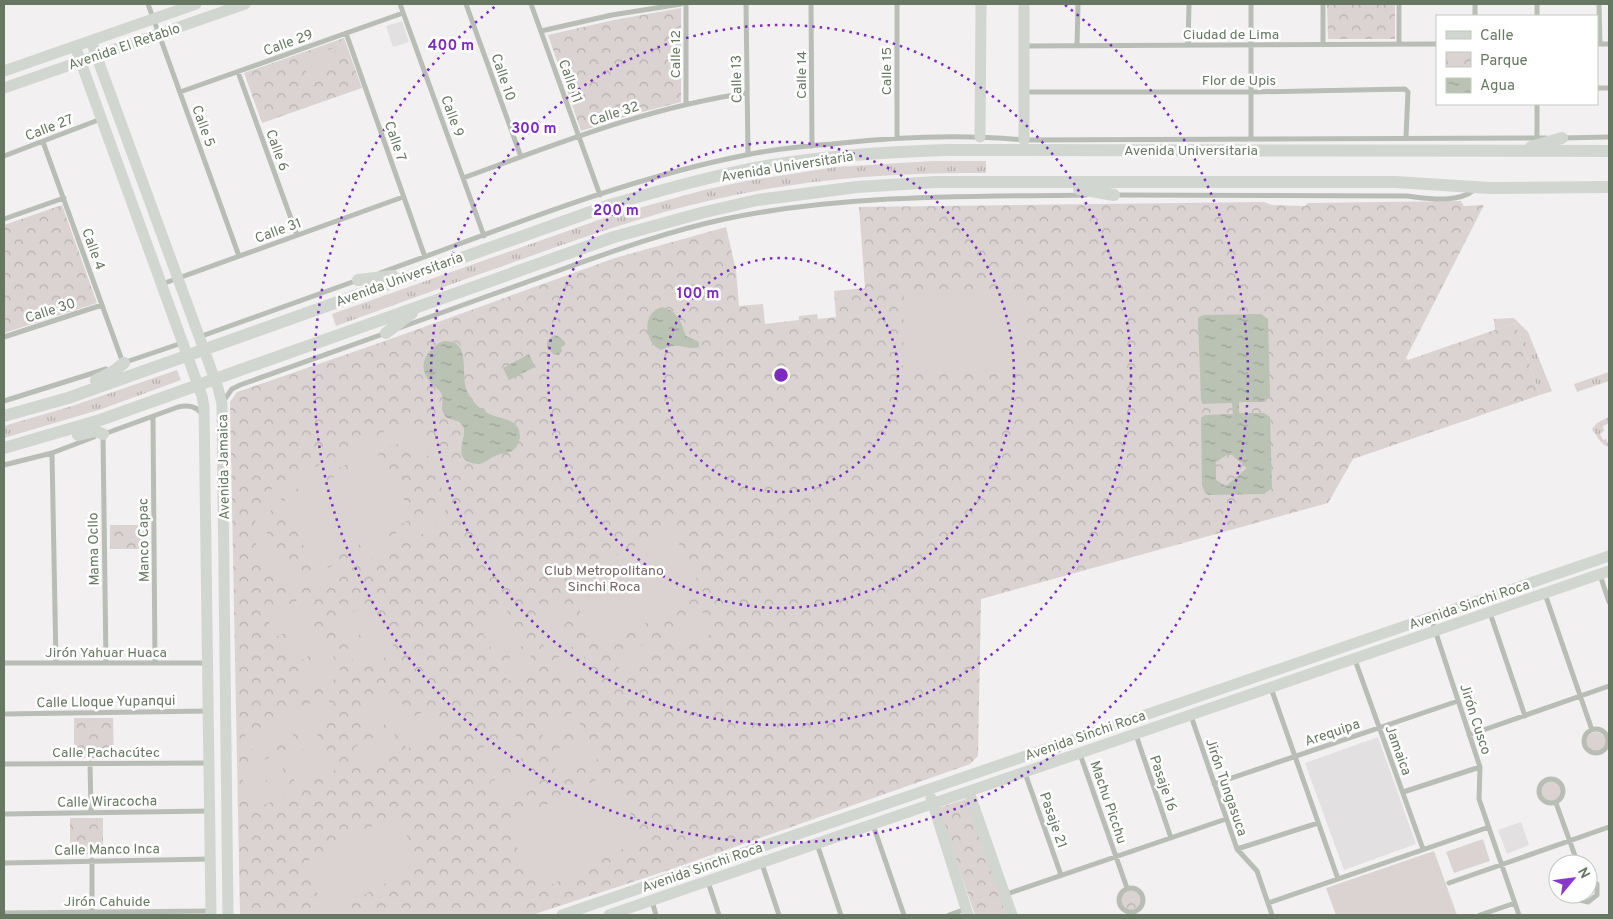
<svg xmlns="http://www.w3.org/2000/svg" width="1613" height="919" font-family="Overpass,sans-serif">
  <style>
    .built { fill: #e2e0e0 }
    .grass { fill: url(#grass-tufts) }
    .park { fill: url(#park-crowns) }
    .garden { fill: #dad3d2; fill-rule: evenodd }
    .water { fill: url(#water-ripples); fill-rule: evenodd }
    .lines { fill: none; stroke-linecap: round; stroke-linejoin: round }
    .street { stroke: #b8beb6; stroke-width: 5 }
    .secondary { stroke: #d2d6d0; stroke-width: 11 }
    .primary { stroke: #d2d6d0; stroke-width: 12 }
    .ring { fill: none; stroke: #7b2cbf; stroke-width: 2.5; stroke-dasharray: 2.5 5 }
    .labels { text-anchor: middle; stroke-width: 5; stroke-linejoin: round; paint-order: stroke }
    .street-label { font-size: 14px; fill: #677862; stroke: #fff }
    .park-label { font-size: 14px; fill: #756664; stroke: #fff }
    .centre { fill: #7b2cbf; stroke: #fff; stroke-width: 2.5 }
    .ring-label { font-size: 15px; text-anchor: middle; font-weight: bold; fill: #7b2cbf; stroke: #fff; stroke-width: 5; stroke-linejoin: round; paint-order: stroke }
  </style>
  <defs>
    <pattern id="grass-tufts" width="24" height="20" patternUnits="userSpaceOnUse" patternTransform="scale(1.25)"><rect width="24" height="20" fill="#dad3d2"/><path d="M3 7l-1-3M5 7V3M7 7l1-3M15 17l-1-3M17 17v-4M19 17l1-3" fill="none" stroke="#b5b0ae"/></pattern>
    <pattern id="park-crowns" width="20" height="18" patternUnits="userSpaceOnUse" patternTransform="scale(1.25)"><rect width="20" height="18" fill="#dad3d2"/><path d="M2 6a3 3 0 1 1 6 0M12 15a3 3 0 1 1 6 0" fill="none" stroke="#b5b0ae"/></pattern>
    <pattern id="water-ripples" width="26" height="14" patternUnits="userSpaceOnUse" patternTransform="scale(1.25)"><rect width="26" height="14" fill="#bac2b4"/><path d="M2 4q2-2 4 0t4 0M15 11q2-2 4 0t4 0" fill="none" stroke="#9ba296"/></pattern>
  </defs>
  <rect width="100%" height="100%" fill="#f3f0f2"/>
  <path class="built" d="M402,21L409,42L393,47L386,26Z
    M1378,737L1416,844L1344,870L1305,763Z
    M1521,822L1529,845L1507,854L1498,830Z"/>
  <path class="grass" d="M932,161H986V173C894,172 802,179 712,200C646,215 581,238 517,261C457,282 396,304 336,326L332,314L610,216L704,190L746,181L836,167Z
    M1514,318L1528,332L1552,391L1540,395L1515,323L1495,330L1494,319Z
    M177,370L181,380L102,409L4,438V426L72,406Z
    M1609,372V381L1577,392L1574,384Z
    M1609,417V423L1603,426L1604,431L1600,434L1603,440L1606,439L1609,447C1601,445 1597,436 1592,429L1597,423Z"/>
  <path class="park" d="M1327,4H1395V39H1328Z
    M681,8V102L631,115L581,131L548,35L614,20Z
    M344,38L362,88L262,123L244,73Z
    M1461,201L1464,206L1484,205L1406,358L1408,360L1515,323L1540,395L1353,459L1328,503L981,599L978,756L970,764L675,868L532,915H240L230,402L237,392L385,341L615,258L726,227L736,270L739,306L763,304L765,324L799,320V316L817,314L818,319L836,317L834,291L865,288L859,207L1264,202L1272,205L1305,206L1308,203Z
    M62,205L97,303L4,333V225Z
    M110,525H145L146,549H110Z
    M74,718H113L114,758H74Z
    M969,798L1008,915H975L938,808Z
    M70,818H103V855H70Z
    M1121 900a10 10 0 1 1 20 0a10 10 0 1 1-20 0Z"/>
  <path class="garden" d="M334,48L340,65L308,77L302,59Z
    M904,292L1026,294L1025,374L903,372Z
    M404,422C412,437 419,433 432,442C463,464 456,507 430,530L326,581L304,587L292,585L283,581L268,568L257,547L254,536L256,514L269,494L268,491ZM403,443C441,453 455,487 427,517L326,569C318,571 311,573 303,571C280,567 261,541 268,518C271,507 280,500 288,493L380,448Z
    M381,454L413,518L314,567L282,502Z
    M671,528L704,594L598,647L565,581Z
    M304,597L315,618L276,637L266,616Z
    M371,603L382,624L343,643L333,622Z
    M504,605L513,623L485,637L476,620Z
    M558,605L567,623L539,637L530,619Z
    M705,612L715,632L675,652L665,633Z
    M319,625L329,646L291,665L280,644Z
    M568,626L578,644L550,658L541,640Z
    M515,628L524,645L497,660L488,642Z
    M386,630L396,652L358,670L347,649Z
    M648,642L655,654L621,672L615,660Z
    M579,647L588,665L560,679L551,661Z
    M527,649L536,667L508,681L499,663Z
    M332,654L343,675L304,694L294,673Z
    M395,690L407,713L368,733L357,710Z
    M326,695L337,717L298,735L288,714Z
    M434,706L446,729L407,749L395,726Z
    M574,712L581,727L547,744L539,729Z
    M284,716L294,737L256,756L245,735Z
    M391,728L403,752L364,771L353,748Z
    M1586 742a10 10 0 1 1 20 0a10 10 0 1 1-20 0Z
    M514,732L526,756L487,775L476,751Z
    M317,734L335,770L317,779L299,742Z
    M586,735L598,759L560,778L548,754Z
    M298,743L316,779L298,788L281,752Z
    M276,754L293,791L276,799L258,763Z
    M257,763L275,800L257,808L239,772Z
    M529,763L540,786L502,805L490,782Z
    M610,773L643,839L539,891L506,825Z
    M1541 791a10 10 0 1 1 20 0a10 10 0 1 1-20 0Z
    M395,814L422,864L328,914L302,864Z
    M1483,839L1490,861L1454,873L1446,852Z
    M1434,851L1457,915H1336L1326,888Z"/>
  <path class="water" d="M662,307C678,311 681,322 686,336L699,342V347C686,351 679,340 661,350C643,342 642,312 662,307Z
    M1261,314L1268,319L1270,397L1264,402H1239V413H1264L1270,417L1272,488L1264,494L1209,495L1205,493L1202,485L1201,418L1205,415L1233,414L1232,403L1203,404L1201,401L1198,319L1199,317L1204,315ZM1230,453L1247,468L1226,486L1216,480V462Z
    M554,335L558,336L565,342V345L561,347L562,351L559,355L553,354L547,347V341Z
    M444,341C473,340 459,375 468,393C474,405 485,414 498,417C503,419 508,419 512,422C523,428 522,444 512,451C507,454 502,453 497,455C491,457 487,462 480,464C447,462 469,438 463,426C459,419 452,421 446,417C439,410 444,402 442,395C439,388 433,386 429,381C416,365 428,347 444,341Z
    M529,354L535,367L509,380L503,368Z"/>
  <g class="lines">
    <path class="street" d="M148,4L239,256
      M400,4L484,236
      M466,4L521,157
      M531,4L600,195
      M686,4V104
      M746,4L748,154
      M811,4L812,146
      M897,4V138
      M1251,4V138
      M1475,4V16
      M1599,4L1600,44
      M1537,16V4
      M541,31L612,15L681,4
      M346,33L425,257
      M1399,44V4
      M1597,44H1609
      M1188,45L1189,4
      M1323,45V4
      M1025,46L1437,44
      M1077,46L1078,4
      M238,72L297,235
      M1597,88H1609
      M180,92L403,13
      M1025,92H1251L1405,89L1408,92L1406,137
      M1537,137V104
      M1562,138L1609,137
      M43,142L123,363
      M4,156L101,119
      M463,178C557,144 649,107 747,93
      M1115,195L1406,196C1426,198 1457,204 1474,190
      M4,219L64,198
      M380,273C500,230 620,180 746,155C774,149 804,146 832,144C896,137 960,134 1024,140L1546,138
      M162,284L403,197
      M399,328C454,308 508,289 563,269C616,250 669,231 725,219C844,194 965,197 1086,195
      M4,337L102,305
      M199,337L358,280
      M123,363L182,343
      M224,400L232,389L240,385L386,333
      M4,401L106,369
      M153,417L155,663
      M104,434L178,407C187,405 197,405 202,415
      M103,435L106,663
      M52,453L56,663
      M4,465L52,453L94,437
      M1600,575L1609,602
      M1545,594L1592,730
      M1490,613L1525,716
      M1431,618L1480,767L1479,799L1519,915
      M1355,660L1423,849
      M4,663H208
      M1271,688L1338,879
      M4,714L208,711
      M1191,716L1237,849L1257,871L1272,915
      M1584 741a12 12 0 1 1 24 0a12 12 0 1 1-24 0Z
      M1136,735L1171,838
      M1469,735L1609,686
      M1080,754L1127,888
      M90,763L91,812
      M4,764L208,763
      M1025,773L1061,875
      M1539 791a12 12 0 1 1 24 0a12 12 0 1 1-24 0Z
      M1214,784L1458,701
      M1403,792L1480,767
      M1556,803L1578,864
      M4,814L210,811
      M873,825L904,915
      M817,844L841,915
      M1237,849L1318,823
      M92,860V915
      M4,863L210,859
      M762,864L779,915
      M708,882L719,915
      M1449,883L1609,827
      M1119 900a12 12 0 1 1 24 0a12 12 0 1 1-24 0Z
      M1576,894L1580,900L1588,902L1597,895V884L1588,878
      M1004,895L1226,819
      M652,901L656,915
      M1268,903L1489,827
      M4,913L211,911
      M949,915L966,909
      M1480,915L1515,903"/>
    <path class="secondary" d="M1024,4V140
      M91,41L218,388L222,404L228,915
      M75,46L202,396L204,407L211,915
      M4,71L196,4
      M4,88L245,4
      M980,137L981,4
      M969,792L1012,915
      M931,798L968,915
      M562,915L1609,556
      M609,915L1609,571"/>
    <path class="primary" d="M1531,147L1562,138
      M1079,189L1114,195
      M358,280L393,276
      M386,333L412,313
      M96,380L114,371L124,363
      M4,416L68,398L610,205C651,193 693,181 735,172C804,157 876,152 947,150L1609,151
      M78,435L95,431L103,434
      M4,448L100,420L614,237L701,213L757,200L857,187L936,182H1395L1490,188L1609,187"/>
  </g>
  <g class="ring">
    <circle cx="781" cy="375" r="117"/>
    <circle cx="781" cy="375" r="233"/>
    <circle cx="781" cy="375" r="350"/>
    <path d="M1065 5A467 467 0 1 1 497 5"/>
  </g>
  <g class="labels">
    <g class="street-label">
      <text x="1231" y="39">Ciudad de Lima</text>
      <text transform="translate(288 42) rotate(-20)" y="5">Calle 29</text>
      <text transform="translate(124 46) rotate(-19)" y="5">Avenida El Retablo</text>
      <text transform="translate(675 54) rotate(-90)" y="5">Calle 12</text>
      <text transform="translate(886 71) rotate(-90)" y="5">Calle 15</text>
      <text transform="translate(801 75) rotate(-90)" y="5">Calle 14</text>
      <text transform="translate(504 77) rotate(71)" y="5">Calle 10</text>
      <text transform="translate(736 79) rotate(-91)" y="5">Calle 13</text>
      <text x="1239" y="85">Flor de Upis</text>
      <text transform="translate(571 81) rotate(70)" y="5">Calle 11</text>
      <text transform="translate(614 113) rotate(-18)" y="5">Calle 32</text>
      <text transform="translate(453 116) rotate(70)" y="5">Calle 9</text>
      <text transform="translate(204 126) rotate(70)" y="5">Calle 5</text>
      <text transform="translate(49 127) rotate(-21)" y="5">Calle 27</text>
      <text transform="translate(396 141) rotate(71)" y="5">Calle 7</text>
      <text transform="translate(278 150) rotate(70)" y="5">Calle 6</text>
      <text x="1191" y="155">Avenida Universitaria</text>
      <text transform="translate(787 166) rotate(-9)" y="5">Avenida Universitaria</text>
      <text transform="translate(278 230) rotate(-20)" y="5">Calle 31</text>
      <text transform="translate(94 249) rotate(70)" y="5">Calle 4</text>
      <text transform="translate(399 279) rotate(-20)" y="5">Avenida Universitaria</text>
      <text transform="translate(50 310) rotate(-18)" y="5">Calle 30</text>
      <text transform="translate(223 467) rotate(-91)" y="5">Avenida Jamaica</text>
      <text transform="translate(143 540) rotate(-91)" y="5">Manco Capac</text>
      <text transform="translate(93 549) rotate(-91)" y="5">Mama Ocllo</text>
      <text transform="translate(1469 604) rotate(-19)" y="5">Avenida Sinchi Roca</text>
      <text x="106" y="657">Jirón Yahuar Huaca</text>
      <text transform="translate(106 701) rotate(-1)" y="5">Calle Lloque Yupanqui</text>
      <text transform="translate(1476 719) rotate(72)" y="5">Jirón Cusco</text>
      <text transform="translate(1332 732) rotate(-19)" y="5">Arequipa</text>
      <text transform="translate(1085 735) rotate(-19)" y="5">Avenida Sinchi Roca</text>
      <text transform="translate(1399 750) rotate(70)" y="5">Jamaica</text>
      <text x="106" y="757">Calle Pachacútec</text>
      <text transform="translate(1164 783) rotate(71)" y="5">Pasaje 16</text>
      <text transform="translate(1227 787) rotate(71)" y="5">Jirón Tungasuca</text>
      <text transform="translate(107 801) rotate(-1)" y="5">Calle Wiracocha</text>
      <text transform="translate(1109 802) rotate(71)" y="5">Machu Picchu</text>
      <text transform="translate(1054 820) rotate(71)" y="5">Pasaje 21</text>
      <text transform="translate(107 849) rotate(-1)" y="5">Calle Manco Inca</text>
      <text transform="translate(702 867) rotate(-19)" y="5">Avenida Sinchi Roca</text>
      <text x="107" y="906">Jirón Cahuide</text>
    </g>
    <g class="park-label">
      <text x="604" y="575">Club Metropolitano<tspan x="604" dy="16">Sinchi Roca</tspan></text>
    </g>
  </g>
  <circle cx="781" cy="375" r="8" class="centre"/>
  <g class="ring-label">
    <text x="451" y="50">400 m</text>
    <text x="534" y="133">300 m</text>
    <text x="616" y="215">200 m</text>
    <text x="698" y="298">100 m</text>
  </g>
  <rect width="1613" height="919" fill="none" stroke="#677862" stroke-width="10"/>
  <rect x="1436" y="15" width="162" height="90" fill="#ffffff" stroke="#c2c9c0"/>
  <rect x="1446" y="31" width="25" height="8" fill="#d2d6d0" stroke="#c2c9c0"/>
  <text x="1480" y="40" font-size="15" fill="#677862">Calle</text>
  <rect x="1446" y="52" width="25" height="15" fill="url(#park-crowns)" stroke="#c2c9c0"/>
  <text x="1480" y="65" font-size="15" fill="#677862">Parque</text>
  <rect x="1446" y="78" width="25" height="15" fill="url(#water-ripples)" stroke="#c2c9c0"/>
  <text x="1480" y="90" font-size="15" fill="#677862">Agua</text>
  <g transform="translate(1573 879) rotate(61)"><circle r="24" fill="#ffffff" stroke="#c2c9c0"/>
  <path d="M0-4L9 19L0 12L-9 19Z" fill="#8838cb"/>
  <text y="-8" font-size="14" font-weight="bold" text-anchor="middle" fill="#677862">N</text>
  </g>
</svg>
